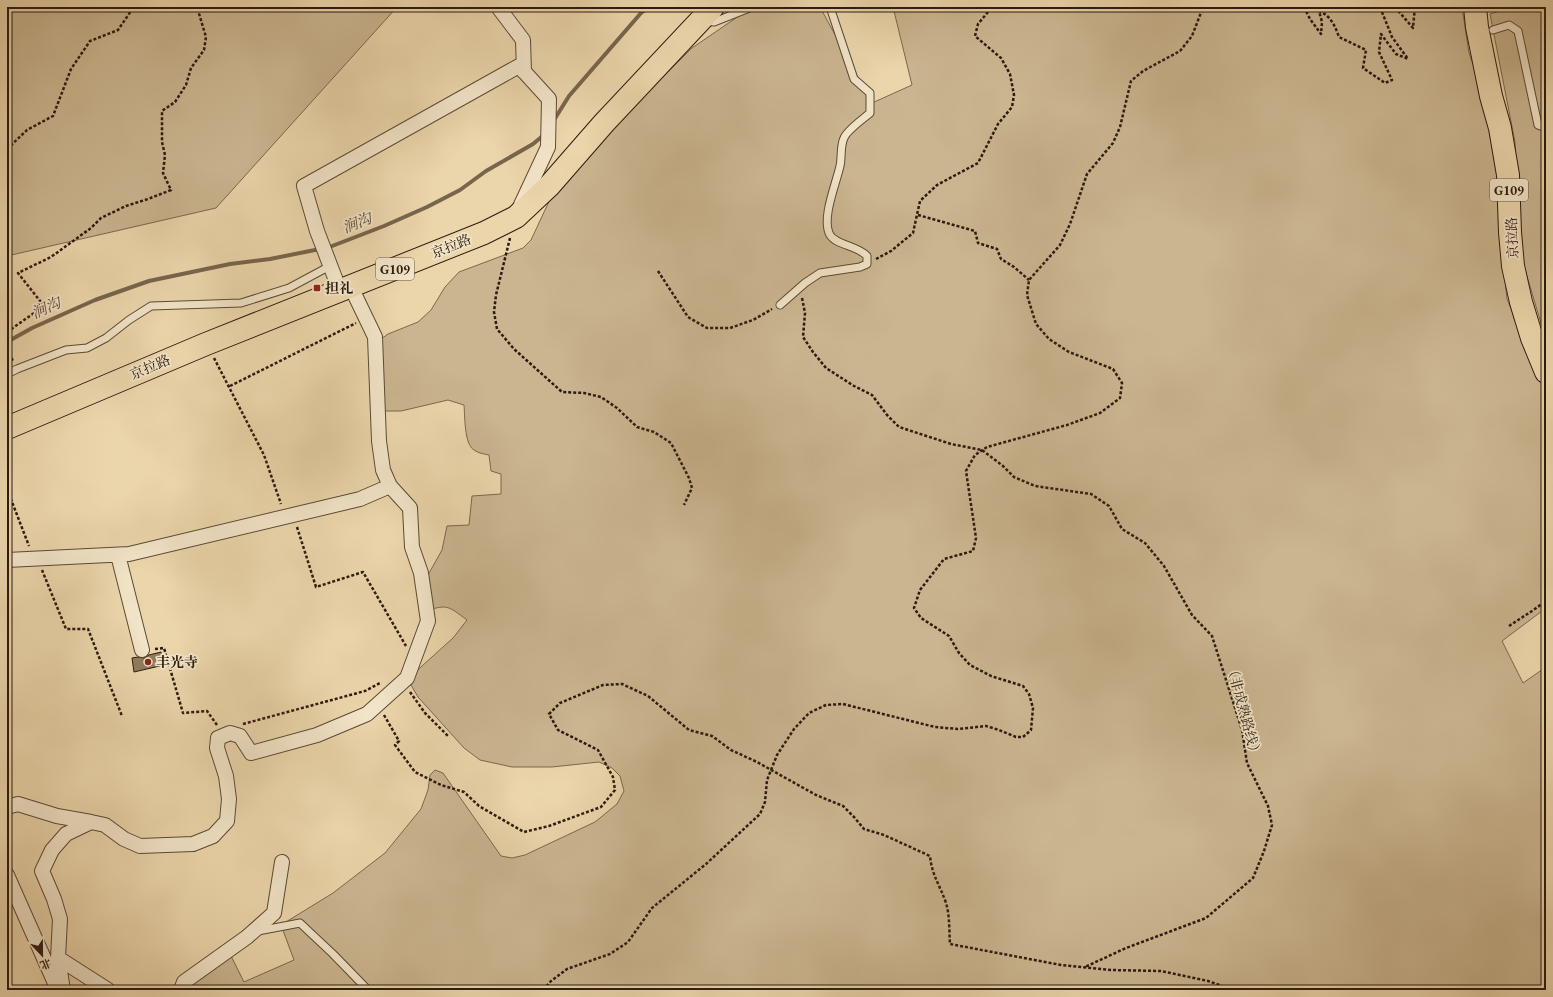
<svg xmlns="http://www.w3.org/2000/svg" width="1553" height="997" font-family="'EB Garamond','Noto Serif SC',serif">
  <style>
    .green { fill: #cab590; stroke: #7a684f }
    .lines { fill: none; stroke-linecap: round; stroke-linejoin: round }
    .stream { stroke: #77654c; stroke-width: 4 }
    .building { fill: #8f7c60; stroke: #2b1b0e }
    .service-casing { stroke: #5b4a35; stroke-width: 9 }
    .minor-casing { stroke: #5b4a35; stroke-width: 16 }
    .trunk-casing { stroke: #2b1b0e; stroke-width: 24 }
    .path { stroke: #2b1b0e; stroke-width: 2.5; stroke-dasharray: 3 2; stroke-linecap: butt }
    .service { stroke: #f2e4c8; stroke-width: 7 }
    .minor { stroke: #f2e4c8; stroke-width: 14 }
    .trunk { stroke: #ebd5ab; stroke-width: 22 }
    .poi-dot { fill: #8f2418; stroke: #f2e4c8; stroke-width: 1.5 }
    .labels { text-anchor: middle; stroke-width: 3.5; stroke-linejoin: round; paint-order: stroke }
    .shield { fill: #f2e4c8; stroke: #675746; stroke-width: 1 }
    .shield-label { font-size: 13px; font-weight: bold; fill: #2b1b0e }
    .street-label { font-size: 14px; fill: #2b1b0e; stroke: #f2e4c8 }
    .poi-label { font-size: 14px; font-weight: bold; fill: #2b1b0e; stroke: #f2e4c8; text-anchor: start }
    .water-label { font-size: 15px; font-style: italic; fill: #5e4c38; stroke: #f2e4c8 }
  </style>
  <rect width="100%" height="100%" fill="#ebd5ab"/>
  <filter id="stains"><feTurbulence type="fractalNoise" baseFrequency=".005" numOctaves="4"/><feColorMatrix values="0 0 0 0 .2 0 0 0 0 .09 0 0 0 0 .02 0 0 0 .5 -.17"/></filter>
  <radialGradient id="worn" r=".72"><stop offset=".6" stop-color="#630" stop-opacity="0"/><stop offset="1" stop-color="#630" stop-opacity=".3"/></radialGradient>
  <path class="green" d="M7,7H397L216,208L7,256Z
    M752,7H820L872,103L912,85L893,7H1462L1469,53L1489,109L1497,149L1503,261L1507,299L1546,393V608L1502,641L1523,683L1546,667V990H185L192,982L231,956L244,982L294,960L281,925L333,893L385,853L421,809L428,790L430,775L435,770L443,773L501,856L512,858L525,855L595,822L617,804L624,791L620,776L612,768L599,762L552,767H512L480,760L464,748L418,697L411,685L412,675L453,638L467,620C447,605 447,604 423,612L428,575L442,550L447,526L469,525L472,496L501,494V474L491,471L489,455C484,454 478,453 474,450C464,444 465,416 464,405L448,400L401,411H381V339L388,334L418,322L431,310L445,287L459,272L523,248L531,240L552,195L571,168L692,48Z
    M1513,7H1546V340L1520,253L1515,142L1490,14Z"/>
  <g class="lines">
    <path class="stream" d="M554,120L569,96L641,13L649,7
      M327,248L384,226L427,207L460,190L486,171L533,144L545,134
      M7,342L32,328L95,300L149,281L230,264L270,259L320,249"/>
  </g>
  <path class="building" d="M161,652L164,665L134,672L132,658L138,657L144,658L149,655Z"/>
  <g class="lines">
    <defs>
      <path id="service" d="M706,21L714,22L752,7
        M1493,30L1509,25L1518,31L1538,125L1546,128
        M780,305L805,283L820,273L860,267L867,264V256C858,246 836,245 830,235C821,219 836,184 840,166C842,158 840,146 844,138C847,130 863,119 870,113V93L854,79L830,7
        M7,374L17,369L66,350L87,348L106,338L129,320L151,306L241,303L289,288L330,266
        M258,931L300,923L333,954L368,990"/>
      <path id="minor" d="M498,7L523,40L524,72
        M340,291L317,231L304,186L519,66L549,99L548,147L520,207
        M118,555L142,650
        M7,560L129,554L360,499L390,486
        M7,807L18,804L57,816L91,822
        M7,875L58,990
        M58,958L60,919L54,899L42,871L52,850L66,834L91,822L105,825L124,839L140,846L193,844L213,836L227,821L229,799L226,776L217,748L218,738L230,733L240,736L251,753L317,735L367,714L407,678L428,621L421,573L412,547L410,508L390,486L383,470L379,441L375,337L351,287
        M63,990L58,958L108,990
        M181,990L184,982L247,937L274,913L282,862"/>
      <path id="trunk" d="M1475,7L1477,27L1491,96L1500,128L1508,175L1510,232L1513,266L1521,302L1532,338L1546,372
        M7,428L206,344L484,233L516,217L549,186L604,123L713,7"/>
    </defs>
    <use href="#service" class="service-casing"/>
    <use href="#minor" class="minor-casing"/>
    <use href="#trunk" class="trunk-casing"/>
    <path class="path" d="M1304,7L1310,19L1321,34L1322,22L1319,11C1331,16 1335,26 1339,37L1366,50L1363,68L1385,83L1392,80L1379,52L1381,34L1396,54L1408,59L1392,37L1380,7
      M1395,7L1413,28L1415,7
      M1433,7L1434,8V7
      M7,149L27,130L53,116L71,69L90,41L118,30L131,11L132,7
      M918,215L975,231L978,243L997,249L1001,259L1014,267L1029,280
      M510,238L496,295L494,312L497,329L514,349L562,392L584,393L601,397L617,408L637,427L654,432L671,443L689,478L692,488L684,505
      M876,259L891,251L913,233L920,201L937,185L978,163L998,124L1012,107L1014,95L1010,74L1001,58L975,36L978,24L992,7
      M658,271L688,317L707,328H730L753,320L772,309
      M802,298L805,313L803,337L813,352L826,368L854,386L872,395L887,415L899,427L951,444L982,450L1003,466L1014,477L1035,486L1091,494L1109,506L1122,529L1145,543L1164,566L1192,615L1212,636L1242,730L1247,763L1268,806L1272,825L1264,851L1253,878L1206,918L1126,948L1085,967
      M7,332L44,306L18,273L51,257L91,228L101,218L126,206L148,199L171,190L163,173L165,155L162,142V111L175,102L186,85L191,68L204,50L206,37L197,7
      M7,349L13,361
      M214,358L264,455L281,504
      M230,386L356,323
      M7,489L29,546
      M297,527L316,587L363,572L406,646
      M42,570L66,629H88L122,716
      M1509,626L1532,611L1546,601
      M155,649L164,648L183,713L207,711L217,725
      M410,692L425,713L449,737
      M384,715L399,741L395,745L415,772L441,785L464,792L479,806L524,832L549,826L601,807L615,790L613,777L598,750L558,730L549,714L560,703L603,685L622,684L648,696L689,730L712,736L731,750L757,762L816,795L843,806L854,817L864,829L884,835L930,856C932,876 940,885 946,903C950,916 949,931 950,944L1061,965L1111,970L1161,971L1208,981L1231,989
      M243,724L365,691L380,683
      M543,990L551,981L567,969L610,954L628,942L652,908L706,864L760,814L765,802L767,780L777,755L794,729L809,713L826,705L843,704L935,727L958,729L986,726L999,730L1016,737H1023L1031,730L1033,708L1029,694L1023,686L991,676L970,665L959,653L949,636L921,618L914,608L920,590L944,559L973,551L976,538L966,471L975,455L987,447L1067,425L1100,413L1120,398L1122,383L1113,369L1069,352L1049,339L1036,324L1027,295L1029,280L1060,245L1070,224L1087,174L1113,143L1120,127L1131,81L1143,71L1180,51L1192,36L1202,10L1204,7"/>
    <use href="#service" class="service"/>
    <use href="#minor" class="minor"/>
    <use href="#trunk" class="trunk"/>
  </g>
  <g class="poi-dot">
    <rect x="313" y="284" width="8" height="8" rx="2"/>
    <circle cx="148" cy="662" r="4"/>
  </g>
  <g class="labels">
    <g class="shield">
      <rect x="1490" y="179" width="38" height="22" rx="3"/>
      <rect x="376" y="258" width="38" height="22" rx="3"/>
    </g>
    <g class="shield-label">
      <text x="1509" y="195">G109</text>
      <text x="395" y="274">G109</text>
    </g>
    <g class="street-label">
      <text transform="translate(1512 238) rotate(-93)" y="5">京拉路</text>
      <text transform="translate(451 246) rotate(-22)" y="5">京拉路</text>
      <text transform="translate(150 367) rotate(-23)" y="5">京拉路</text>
      <text transform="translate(1244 711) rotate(75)" y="5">（非成熟路线）</text>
    </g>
    <g class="poi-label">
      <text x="325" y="293">担礼</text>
      <text x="156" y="667">丰光寺</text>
    </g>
    <g class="water-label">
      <text transform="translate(357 223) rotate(-22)" y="5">涧沟</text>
      <text transform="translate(46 308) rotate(-24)" y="5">涧沟</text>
    </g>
  </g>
  <rect width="1553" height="997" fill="none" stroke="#ebd5ab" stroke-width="24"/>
  <rect x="8" y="8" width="1537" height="981" fill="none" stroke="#2b1b0e" stroke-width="2"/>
  <rect x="12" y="12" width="1529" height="973" fill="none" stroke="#2b1b0e"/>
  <g transform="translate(42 955) rotate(158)" stroke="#f2e4c8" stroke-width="3" paint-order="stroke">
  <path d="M0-3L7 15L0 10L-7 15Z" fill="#2b1b0e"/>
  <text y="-6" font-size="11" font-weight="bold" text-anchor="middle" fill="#2b1b0e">北</text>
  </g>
  <rect width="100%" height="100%" filter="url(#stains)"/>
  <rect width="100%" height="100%" fill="url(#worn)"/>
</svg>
